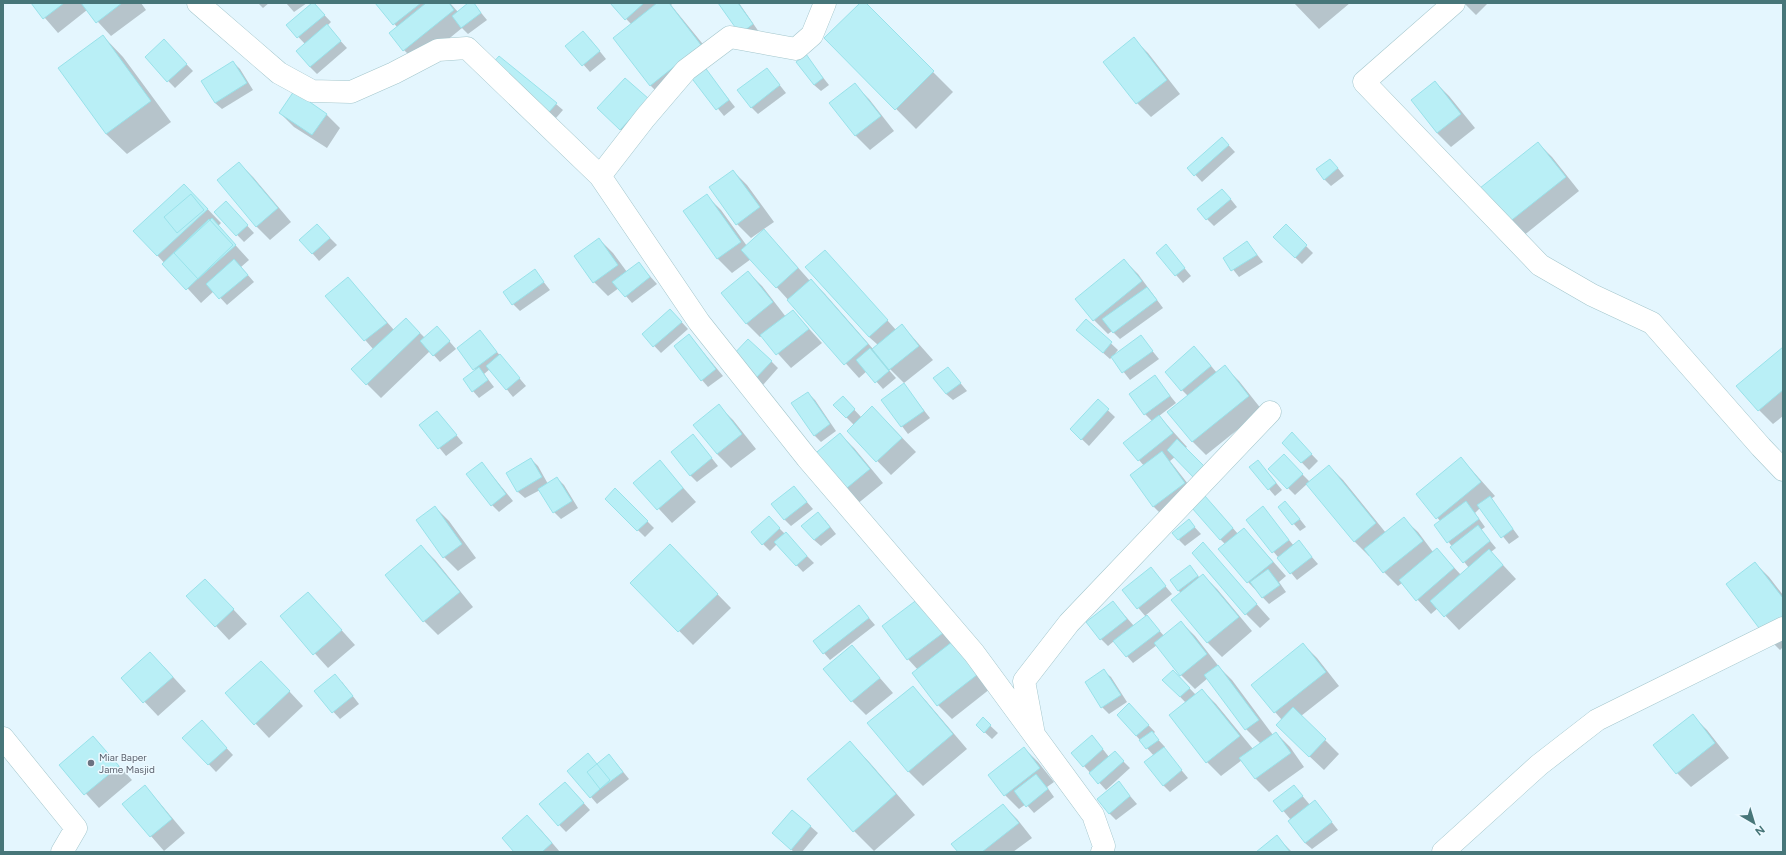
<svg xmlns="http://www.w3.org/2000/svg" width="1786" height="855" font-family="Figtree,sans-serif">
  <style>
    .shadow { fill: #0003 }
    .building { fill: #b9eff6; stroke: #98e2ea }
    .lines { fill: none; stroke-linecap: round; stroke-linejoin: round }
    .street-casing { stroke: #a3c6cc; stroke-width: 23 }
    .street { stroke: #fff; stroke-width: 22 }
    .worship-dot { fill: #6b7280; stroke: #ecf9ff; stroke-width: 1.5 }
    .labels { text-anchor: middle; stroke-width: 3; stroke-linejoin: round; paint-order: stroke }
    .worship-label { font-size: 10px; fill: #5b616d; stroke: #ecf9ff; text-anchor: start }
  </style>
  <rect width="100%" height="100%" fill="#e4f6fe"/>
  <path class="shadow" d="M32,3H141L146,10L111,36L87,10L58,33Z
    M258,3H269L263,8Z
    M286,3H307L294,12Z
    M313,3L331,22L327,26L347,48L317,74L310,67L305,44L287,25Z
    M377,3H450L458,12L470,3H473L487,20L468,34L462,28L418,64L404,50L397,27Z
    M611,3H673L671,5L715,59L704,68L735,107L724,116L692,77L664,99L650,85L631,24Z
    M719,3H739L759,32L748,40Z
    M861,3H864L953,92L916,129L826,38Z
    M1294,3H1350L1319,29Z
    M1464,3H1488L1476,15Z
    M103,36L123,57L171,122L127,154L106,134Z
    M590,39L606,59L590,72L567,46Z
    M1134,39L1148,53L1180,94L1151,117L1137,103Z
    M171,48L193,71L175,88L146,58Z
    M806,56L829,85L821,91L814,85Z
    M233,62L240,69L253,90L222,109L215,103Z
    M767,69L786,93L758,114L751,107Z
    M499,72L556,104L563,110L556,118Z
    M625,79L635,143L612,122Z
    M1435,82L1449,96L1475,128L1451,147L1437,133L1412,100Z
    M855,85L869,99L894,131L870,150L856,136L831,103Z
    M280,113L326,114L340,128L327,148L294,127Z
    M1222,138L1235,152L1202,182L1189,168Z
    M1538,143L1552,157L1579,191L1523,236L1509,222Z
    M239,163L253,177L291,222L270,240L256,226Z
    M1337,167L1344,176L1331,186L1324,179Z
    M733,171L747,185L774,222L751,238L737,224Z
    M707,196L721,210L747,246L778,245L810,281L811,280L825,294L873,349L878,345L869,337L838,265L896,330L902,325L933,360L904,383L890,369L889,370L896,378L883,389L867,371L859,378L751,259L732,273L718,259L684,212Z
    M1229,197L1237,207L1214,226L1207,219Z
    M198,199L221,223L218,226L249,260L241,267L254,282L227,305L214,291L201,303L157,255Z
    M232,209L254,233L244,242L215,212Z
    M317,225L337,245L319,261L301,240Z
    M1286,226L1313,253L1302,264L1274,237Z
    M599,239L613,253L627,272L638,263L657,284L632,303L619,288L608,296L594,282Z
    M1247,242L1263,262L1239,277L1224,258Z
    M1157,253H1172L1191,276L1183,283Z
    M1124,260L1138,274L1163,308L1120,339L1112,331L1108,334L1094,320Z
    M535,271L550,290L520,311L513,304Z
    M748,272L762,286L786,317L793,311L822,343L791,368L762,336L760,337L746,323Z
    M348,278L394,330L406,319L425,338L444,335L456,349L440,362L430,351L381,398L367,384L373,349L327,296Z
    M677,317L688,329L661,353L643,334Z
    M1086,320L1118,350L1114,355L1141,337L1159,359L1130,380L1112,357L1110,359L1084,336Z
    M480,332L526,386L513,397L490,369L484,374L494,387L479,398L473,391L476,371L458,349Z
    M689,335L723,376L708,387L702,380Z
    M1783,348V416L1773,424L1759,410Z
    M1201,354L1217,373L1225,367L1239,381L1262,410L1206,455L1192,441L1188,396L1182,390Z
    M771,361L778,368L763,385L740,364Z
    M948,368L967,391L953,400L946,394Z
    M1155,377L1176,403L1159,416L1187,447L1170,461L1199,498L1168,521L1154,507L1131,476L1144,466L1125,443L1152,421L1145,414Z
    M904,385L930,418L908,434L882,400Z
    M808,393L815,400L836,431L821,442L814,435Z
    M1098,401L1115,417L1089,446L1071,429Z
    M849,404L862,418L886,421L916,452L891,475L848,431L854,425L834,405Z
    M719,406L733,420L756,449L731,468L717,454Z
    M437,412L463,443L446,456L421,425Z
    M840,434L854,448L883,483L856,505L842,491Z
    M1299,441L1318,461L1309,470L1283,443Z
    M699,442L718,466L697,482L690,475Z
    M1283,455L1310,482L1329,466L1343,480L1386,533L1404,519L1418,532L1433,552L1437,549L1461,575L1469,568L1436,526L1441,522L1417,494L1461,458L1495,496L1491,499L1519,537L1509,544L1480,508L1475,513L1485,527L1481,530L1496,548L1491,552L1516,579L1459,630L1438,608L1431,614L1402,583L1398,586L1384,572L1370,555L1369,556L1355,542L1307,484L1295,495L1269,469Z
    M531,459L538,466L548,484L557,478L564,485L578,508L561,519L554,512L540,490L525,498L518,492L507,473Z
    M660,462L696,502L672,523L635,483Z
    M482,463L513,501L499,512L492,505Z
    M1264,468L1282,490L1275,496L1269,489Z
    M794,487L813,509L791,526L784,519Z
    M615,489L654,528L645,537L606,499Z
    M1212,504L1238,534L1244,529L1286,576L1279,582L1286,592L1269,604L1248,582L1226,545L1220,539Z
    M435,507L449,521L476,558L458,571L444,557Z
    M1279,507L1292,509L1306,527L1300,531Z
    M1263,508L1294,546L1299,542L1318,564L1297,580L1247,520Z
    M825,520L836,534L821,546L814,540Z
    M1189,521L1201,534L1185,546L1179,540Z
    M775,524L814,563L803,572L777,544L770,551L763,544Z
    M1203,544L1270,619L1260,628L1246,614Z
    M421,546L435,560L473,607L438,635L424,621Z
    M684,560L731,608L693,645L632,583Z
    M1755,563L1769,577L1783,595V647L1780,650L1766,636Z
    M1190,567L1200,578L1203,575L1217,589L1252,631L1222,657L1208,643L1173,600L1181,593L1178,590Z
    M1151,569L1172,594L1146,615L1164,636L1181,622L1195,636L1220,668L1232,680L1273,735L1276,733L1290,747L1304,767L1269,792L1255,778L1242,760L1221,776L1207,762L1186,703L1164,680L1173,671L1196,695L1202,690L1216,704L1253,749L1261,744L1246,729L1208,678L1195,689L1181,675L1157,645L1133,663L1114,641L1108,646L1101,639L1113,602L1134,626L1146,617L1123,590Z
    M308,593L355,645L328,668L281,616Z
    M219,594L247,624L229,640L216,626Z
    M917,601L995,685L952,719L938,705L918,670L908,659Z
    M859,606L875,625L830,660L824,653Z
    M1303,644L1317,658L1339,686L1301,716L1339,754L1324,770L1291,739L1282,720L1275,712Z
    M852,646L893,693L866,715L852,701Z
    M164,667L186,691L158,716L122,678Z
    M1104,671L1111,677L1127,702L1109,714L1102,707L1086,682Z
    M275,676L303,706L269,738L227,693Z
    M342,682L359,704L340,719L315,692Z
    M912,687L926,701L967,749L923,786L909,772L869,723Z
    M1136,712L1155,732L1153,734L1165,747L1163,748L1188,778L1170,792L1163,785L1154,756L1118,715Z
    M1693,716L1707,730L1729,758L1691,787L1677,773Z
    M983,719L998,733L992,739L977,725Z
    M208,728L233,755L216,772L184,738Z
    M93,737L132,780L99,808L60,765Z
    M850,742L870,763L915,815L874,851L854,831Z
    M1098,743L1109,757L1121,759L1130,768L1106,790L1084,766Z
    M1024,748L1038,762L1054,782L1047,787L1054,797L1034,813L1026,804L1019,809L1005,795L989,775Z
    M616,763L629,779L597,804L591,797L597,765Z
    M1118,782L1137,804L1116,820L1109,813Z
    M145,787L158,801L185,833L164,851L123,804Z
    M572,790L590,810L566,832L540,805Z
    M1300,793L1310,805L1315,801L1338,830L1312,849L1305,843L1291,820L1275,801Z
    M1003,805L1017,819L1032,838L1013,852H959Z
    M793,811L818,833L802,852H794L773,833Z
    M527,817L541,830L560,852H515Z
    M1277,837L1292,852H1257Z"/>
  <path class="building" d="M31,3H64L43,19Z
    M81,3H122L96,23Z
    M312,3H314L325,15L297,38L286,25Z
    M375,3H421L393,25Z
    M426,3H449L454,10L403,51L389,33Z
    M468,3H474L481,13L461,28L452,16Z
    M610,3H644L625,20Z
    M657,3H669L701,45L650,86L613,38Z
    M718,3H738L753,24L740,34Z
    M860,3H866L934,71L895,110L824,38Z
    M327,24L341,41L310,67L296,51Z
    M583,31L600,51L582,66L565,46Z
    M103,35L151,101L106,134L58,68Z
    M1134,37L1167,80L1136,104L1103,62Z
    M164,39L187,64L167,82L145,57Z
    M806,54L823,78L814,85L796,62Z
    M499,56L557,103L549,112L491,65Z
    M233,61L247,83L215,103L201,81Z
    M704,66L729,100L716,110L690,76Z
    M767,68L780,85L751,108L737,90Z
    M625,78L649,99L620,130L597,108Z
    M1435,81L1461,114L1437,133L1411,100Z
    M855,83L881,116L855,136L829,103Z
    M294,91L327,114L312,135L279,113Z
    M1222,137L1229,145L1194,176L1187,168Z
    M1538,142L1566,177L1508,223L1480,188Z
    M1330,159L1338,168L1324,180L1316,169Z
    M239,162L278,208L256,227L217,180Z
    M733,170L760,207L736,225L709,187Z
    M184,184L208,209L157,256L133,231Z
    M1222,189L1231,199L1206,220L1197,209Z
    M191,194L204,210L177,233L164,217Z
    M707,194L741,242L717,259L683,211Z
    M226,201L248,225L236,236L214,212Z
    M212,218L236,245L198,279L174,253Z
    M209,219L233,245L186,290L162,264Z
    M317,224L330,238L312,254L299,240Z
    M1286,224L1307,245L1295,258L1273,237Z
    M764,229L798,268L776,288L741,250Z
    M599,238L618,265L593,283L574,256Z
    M1247,241L1257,255L1231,271L1223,258Z
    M1166,244L1185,268L1175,276L1156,253Z
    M825,250L888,320L869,337L805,267Z
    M234,259L248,275L219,299L206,284Z
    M1124,259L1142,281L1093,321L1075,299Z
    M639,262L650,277L625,297L612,282Z
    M535,269L544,282L512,305L503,292Z
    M748,271L773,302L746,324L721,293Z
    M348,277L387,323L364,341L325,296Z
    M811,279L868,344L844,365L787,300Z
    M1147,287L1157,300L1113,333L1102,319Z
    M670,309L682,322L653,347L642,334Z
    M793,310L809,329L776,355L760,335Z
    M406,318L420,333L366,385L351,369Z
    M1086,319L1112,342L1103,353L1076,330Z
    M902,324L919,346L889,370L872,349Z
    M437,326L450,341L433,356L420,341Z
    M480,330L497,352L473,370L457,348Z
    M689,334L716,369L701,381L674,346Z
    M1141,335L1153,351L1122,373L1111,357Z
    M748,339L772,361L755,379L731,357Z
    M1194,346L1211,366L1181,391L1165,372Z
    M1783,347V390L1758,411L1736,386Z
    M870,348L889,371L875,383L856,360Z
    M500,354L520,378L506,390L486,366Z
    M1225,365L1249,396L1192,442L1167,412Z
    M479,367L488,380L472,392L463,379Z
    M948,367L961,383L946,394L933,378Z
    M1155,375L1170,396L1144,415L1129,394Z
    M904,383L924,411L901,427L881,400Z
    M808,392L830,424L814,436L791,403Z
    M843,396L855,409L846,418L833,405Z
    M1098,399L1109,409L1081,440L1070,429Z
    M719,404L742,434L717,454L693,425Z
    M872,406L902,438L876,462L847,431Z
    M437,411L457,435L438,449L419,425Z
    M1159,415L1173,433L1138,461L1123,443Z
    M1292,432L1312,454L1301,463L1282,443Z
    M840,433L870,469L842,492L812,456Z
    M693,434L712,458L690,476L671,452Z
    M1177,439L1206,468L1195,479L1167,450Z
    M1162,451L1185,483L1153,507L1130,475Z
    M1284,454L1303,474L1287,489L1268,469Z
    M1461,457L1481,482L1436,519L1416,494Z
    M531,458L542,477L517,492L506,473Z
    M660,460L683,488L657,510L633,483Z
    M1258,460L1276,483L1268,490L1249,467Z
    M482,462L506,494L491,506L466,474Z
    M1329,465L1376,523L1354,542L1306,484Z
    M557,477L572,501L553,513L538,489Z
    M794,486L807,502L784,520L771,504Z
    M615,488L648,521L637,531L605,499Z
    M1205,496L1233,528L1220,540L1192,508Z
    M1490,496L1513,529L1501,538L1477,505Z
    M1285,501L1300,519L1292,525L1278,507Z
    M1466,501L1479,519L1447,543L1434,525Z
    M435,506L462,544L443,558L416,520Z
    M1263,506L1289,540L1272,553L1246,520Z
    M818,512L830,527L814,540L801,526Z
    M769,516L780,528L762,545L751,532Z
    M1404,517L1423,541L1383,573L1364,549Z
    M1189,519L1195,527L1178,540L1172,533Z
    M1478,525L1490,541L1463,563L1450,547Z
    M1244,528L1273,562L1247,583L1218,549Z
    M786,532L807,556L796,566L774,542Z
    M1299,540L1312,557L1290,574L1277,558Z
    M1203,542L1257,604L1245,615L1192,553Z
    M670,544L718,594L678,632L630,583Z
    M421,545L460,592L423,622L385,575Z
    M1437,548L1454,568L1416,601L1399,580Z
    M1489,549L1503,565L1444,617L1430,601Z
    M1755,562L1783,598V623L1765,636L1726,584Z
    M1190,565L1198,576L1178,591L1170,580Z
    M1151,567L1166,586L1137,609L1122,590Z
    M1268,569L1280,585L1262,598L1250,582Z
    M1203,574L1239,617L1207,643L1171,600Z
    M205,579L234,609L215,627L186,596Z
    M308,592L342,630L313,655L280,616Z
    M918,599L943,633L907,660L882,626Z
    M1113,601L1127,619L1100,640L1086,622Z
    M859,605L869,618L823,654L813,641Z
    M1147,615L1160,631L1126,657L1113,641Z
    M1181,621L1207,654L1180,676L1154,643Z
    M957,638L982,671L937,706L912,673Z
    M1303,643L1326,672L1274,713L1251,685Z
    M852,645L880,678L851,702L823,669Z
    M150,652L173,677L143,703L121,678Z
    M261,661L290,691L254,725L225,693Z
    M1218,665L1259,720L1245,730L1204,675Z
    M1104,669L1121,695L1101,708L1085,682Z
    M1173,670L1190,688L1180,697L1162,680Z
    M335,674L353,696L332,713L314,691Z
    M913,686L953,734L908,772L867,723Z
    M1202,689L1240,736L1206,763L1169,715Z
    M1129,703L1149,725L1136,736L1117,715Z
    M1293,707L1326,739L1309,757L1276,725Z
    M1693,714L1715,743L1676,774L1653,745Z
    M983,717L991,725L984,733L976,725Z
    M202,720L227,748L208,765L182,738Z
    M1152,731L1159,740L1146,749L1139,740Z
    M1276,732L1291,753L1255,779L1239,758Z
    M1092,735L1103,749L1083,767L1071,753Z
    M93,736L119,766L84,795L59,765Z
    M850,741L896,794L853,832L807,779Z
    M1024,747L1040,768L1004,796L988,775Z
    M1164,747L1182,770L1163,786L1144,762Z
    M1115,751L1124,761L1098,784L1089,773Z
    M588,753L610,780L590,798L567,771Z
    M609,754L623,772L600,789L587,772Z
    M1036,774L1048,789L1026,807L1014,791Z
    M1119,781L1130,796L1109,814L1097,799Z
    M565,782L584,803L558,826L539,804Z
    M145,785L172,819L150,837L122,804Z
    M1294,785L1303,796L1282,812L1273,801Z
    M1315,800L1332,822L1305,843L1288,821Z
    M1003,804L1019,823L982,852H958L951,844Z
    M792,810L811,826L791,850L772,833Z
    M527,815L552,843L542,852H514L502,838Z
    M1277,835L1290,852H1256Z"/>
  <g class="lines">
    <defs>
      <path id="street" d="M198,3L279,73L312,91L351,92L394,73L438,50L467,48L600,176L699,322L807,458L974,653L1093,815L1104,846L1102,852
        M1454,3L1364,82L1540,265L1592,295L1652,323L1761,447L1783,470
        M600,176L645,118L686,70L730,37L796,49L812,35L825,3
        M1033,729L1024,681L1069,623L1270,412
        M3,738L76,828L62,852
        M1443,852L1539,765L1597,720L1783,628"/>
    </defs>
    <use href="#street" class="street-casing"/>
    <use href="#street" class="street"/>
  </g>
  <circle class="worship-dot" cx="91" cy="763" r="4"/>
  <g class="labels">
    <g class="worship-label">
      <text x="99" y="761">Miar Baper<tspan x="99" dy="12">Jame Masjid</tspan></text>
    </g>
  </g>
  <rect width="1786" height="855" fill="none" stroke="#477679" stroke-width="8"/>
  <g transform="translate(1754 823) rotate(142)" stroke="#ecf9ff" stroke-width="3" paint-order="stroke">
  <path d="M0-3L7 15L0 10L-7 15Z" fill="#477679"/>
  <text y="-6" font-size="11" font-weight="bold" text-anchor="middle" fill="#477679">N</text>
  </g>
</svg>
